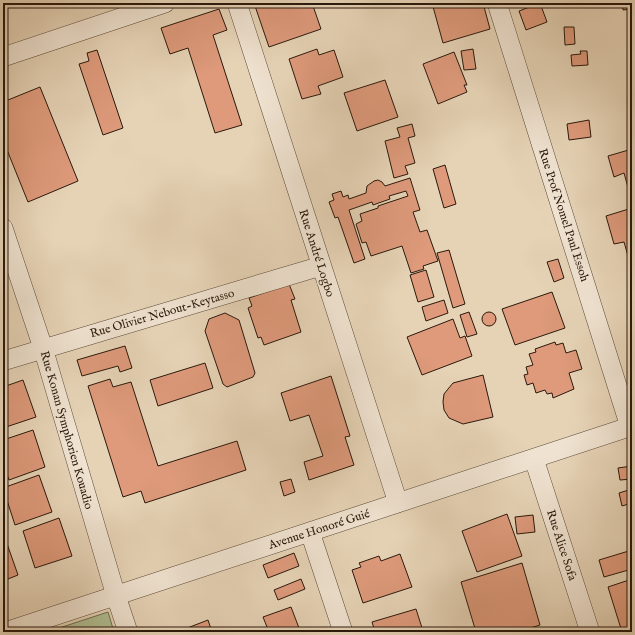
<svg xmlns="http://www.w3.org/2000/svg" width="635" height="635" font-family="'IM FELL English',serif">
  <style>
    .green { fill: #b0be92; stroke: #6d6c4f }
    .building { fill: #de9a7b; stroke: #2a190c }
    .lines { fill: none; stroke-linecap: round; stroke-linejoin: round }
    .minor-casing { stroke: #594836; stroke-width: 20 }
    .minor { stroke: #efe2d0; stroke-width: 19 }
    .labels { text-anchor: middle; stroke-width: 3.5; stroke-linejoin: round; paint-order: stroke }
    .street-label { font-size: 12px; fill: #2a190c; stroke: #efe2d0 }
  </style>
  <rect width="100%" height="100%" fill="#e6d3b6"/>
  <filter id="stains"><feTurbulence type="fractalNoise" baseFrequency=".005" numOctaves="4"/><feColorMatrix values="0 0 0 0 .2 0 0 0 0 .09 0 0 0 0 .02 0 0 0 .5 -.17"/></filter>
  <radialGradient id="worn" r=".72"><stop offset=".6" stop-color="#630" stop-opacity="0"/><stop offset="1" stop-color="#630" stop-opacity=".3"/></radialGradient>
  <path class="green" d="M108,612L114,632H47Z"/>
  <path class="building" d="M254,3H312L321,29L269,47Z
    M432,3H483L490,29L443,43Z
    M540,3L547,22L526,30L519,11Z
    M622,3H632V9L623,10Z
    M219,9L227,30L213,35L242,125L215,133L188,48L170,54L161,28Z
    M564,27H574L575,44L565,45Z
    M317,49L319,55L334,50L343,77L318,86L321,94L302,99L289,59Z
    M473,49L476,69L464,70L461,51Z
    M97,50L123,128L103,135L79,64L89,61L87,53Z
    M580,51H587L588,65L572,66L571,55L581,54Z
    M454,52L467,85H464L467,92L438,104L423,64Z
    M385,80L398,117L357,131L344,93Z
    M40,87L78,181L28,202L3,140V102Z
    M589,120L591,137L569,140L567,124Z
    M412,124L415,136L408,138L415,163L405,166L408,174L394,178L385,141L400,137L397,128Z
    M632,149V190L629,191L624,173L614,177L608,156Z
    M445,165L456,204L444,208L433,169Z
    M410,178L420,210L413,212L420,232L427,230L438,261L423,266L424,269L411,273L402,246L371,256L366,242L362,243L356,224L362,221L360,214L378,208V206L408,196L406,191L389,196L390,199L373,205L372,202L349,210L365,259L354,263L338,217L335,218L329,202L334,200L332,194L341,191L343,197L348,195L349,199L366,193L367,186L374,181L378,180L382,182L385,186Z
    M632,208V262L630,263L624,242L614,244L606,216Z
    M449,250L465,304L453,308L437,253Z
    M558,259L564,278L554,282L547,262Z
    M426,270L434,297L418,302L410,275Z
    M289,284L295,299L291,300L301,332L264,345L261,337L258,338L248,308L252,306L249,298Z
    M552,292L565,328L515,345L502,309Z
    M444,300L448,313L426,321L422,307Z
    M482 319a7 7 0 1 1 14 0a7 7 0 1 1-14 0Z
    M469,312L477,334L467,337L460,315Z
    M225,313L239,320L255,373L253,377L227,387L223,384L205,331L209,319Z
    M453,319L460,338L465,336L472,356L422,375L407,337Z
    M555,342L556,345L563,343L566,353L576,350L582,369L569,373L574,389L553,398L552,393L547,394L545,390L536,393L533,383L527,385L524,375L528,374L526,367L533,365L529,354L536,352L535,349Z
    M125,346L132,368L120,372L118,366L82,376L77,360Z
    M205,363L213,388L158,406L150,380Z
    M483,375L493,417L463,424L449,418L444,410L443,402L444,394L448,389L453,383Z
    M331,376L350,436L345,437L354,465L309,480L304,462L323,456L309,415L290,421L281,393Z
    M110,379L113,387L131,382L158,466L237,441L246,470L145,503L141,491L123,497L88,386Z
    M23,380L36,417L3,428V387Z
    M33,430L45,467L9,480L3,463V440Z
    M632,466V479L620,480L618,468Z
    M39,475L52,512L15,525L3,488Z
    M291,479L295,492L284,496L280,482Z
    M632,489V503L622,506L619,493Z
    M507,514L522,556L477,572L462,531Z
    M533,515L535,532L517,534L515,517Z
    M59,518L72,556L35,568L23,531Z
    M5,538L18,575L3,581V539Z
    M632,550V569L604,577L599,560Z
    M294,553L299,566L268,578L263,565Z
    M400,554L412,587L363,603L352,570L361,567L359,563L379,556L381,561Z
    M522,563L540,625L518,632H476L461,582Z
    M301,579L305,589L278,600L274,590Z
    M632,579V629L622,632L608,587Z
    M291,607L299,628L288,632H269L263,617Z
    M416,609L423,631L375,632L372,622Z
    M208,620L212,632H177Z"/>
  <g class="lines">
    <defs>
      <path id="minor" d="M237,3L398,503
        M497,3L630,427
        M3,57L165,3
        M3,228L43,348L116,596L128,632
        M3,361L321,266
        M534,459L590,632
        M310,532L343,632
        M5,632L632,426"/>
    </defs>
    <use href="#minor" class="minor-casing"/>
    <use href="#minor" class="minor"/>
  </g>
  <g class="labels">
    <g class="street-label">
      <text transform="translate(564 215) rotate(72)" y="4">Rue Prof Nomel Paul Essoh</text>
      <text transform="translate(317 253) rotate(72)" y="4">Rue André Logbo</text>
      <text transform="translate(162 313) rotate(-16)" y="4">Rue Olivier Nebout-Keytasso</text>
      <text transform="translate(67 430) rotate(74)" y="4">Rue Konan Symphorien Kouadio</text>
      <text transform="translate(319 529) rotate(-18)" y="4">Avenue Honoré Guié</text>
      <text transform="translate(562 545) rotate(72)" y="4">Rue Alice Sofa</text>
    </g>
  </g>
  <rect width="635" height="635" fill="none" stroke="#e6d3b6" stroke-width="16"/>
  <rect x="4" y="4" width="627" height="627" fill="none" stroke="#2a190c" stroke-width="2"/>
  <rect x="8" y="8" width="619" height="619" fill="none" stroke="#2a190c"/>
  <rect width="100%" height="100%" filter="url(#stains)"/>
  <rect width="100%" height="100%" fill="url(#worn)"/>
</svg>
